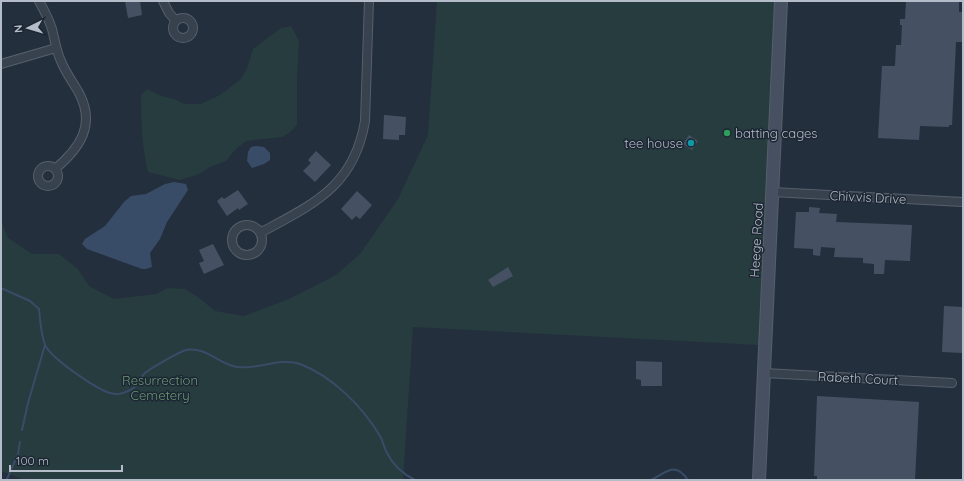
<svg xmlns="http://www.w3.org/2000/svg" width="964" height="481" font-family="Quicksand,sans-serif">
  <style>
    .green { fill: #263c3f }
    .water { fill: #394c67 }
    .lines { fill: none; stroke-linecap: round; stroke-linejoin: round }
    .stream { stroke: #394c67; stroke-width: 2 }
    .building { fill: #455162 }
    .street-casing { stroke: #565f6c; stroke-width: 10 }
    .secondary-casing { stroke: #565f6c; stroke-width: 14 }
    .street { stroke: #38414e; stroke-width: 8 }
    .secondary { stroke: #465061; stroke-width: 12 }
    .leisure-dot { fill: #2e9e5b; stroke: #1d2633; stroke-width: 1.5 }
    .culture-dot { fill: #0f9aa8; stroke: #1d2633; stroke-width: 1.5 }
    .labels { text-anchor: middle; stroke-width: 3; stroke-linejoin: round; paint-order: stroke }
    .poi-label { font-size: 13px; fill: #b4bcc9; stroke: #1d2633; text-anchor: start }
    .street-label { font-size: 13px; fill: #b4bcc9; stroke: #1d2633 }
    .park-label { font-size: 13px; fill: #6b9a76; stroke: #1d2633 }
  </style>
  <rect width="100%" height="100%" fill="#242f3e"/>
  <path class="green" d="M437,1H775L759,345L413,327L403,480H25L1,471V221L8,238L32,254H59L78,269L89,286L114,299L156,294L168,288L185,289L198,297L215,311L244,316L289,299L336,275L360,254L398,199L428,135Z
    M291,26L299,41L297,77V125L289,133L282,137L246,141L235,150L226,161L210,167L199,174L180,180L148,172C142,148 141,121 141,95L147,89L161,96L174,99L184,104H201L220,95L241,79L247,68L253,49L281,28Z"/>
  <path class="water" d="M256,146L264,147L270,153V160L264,164L252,168L247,161L248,152L251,147Z
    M174,182L186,184L188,190L167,222L160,239L150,253L152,267L146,269H142L87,249L82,244L85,239L105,226L124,202L131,196L146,194L165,184Z"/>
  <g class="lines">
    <path class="stream" d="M1,288L30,301L39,309C40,321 41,334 45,345C51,358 96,389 110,393C117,395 121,394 128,391C137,388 138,381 144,374C149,369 179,352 186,350C205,346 219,364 237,367C257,370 280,357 300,364C332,376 363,407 380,436C383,441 384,448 387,453C393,465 403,474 415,480
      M22,430L28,403L45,345
      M7,479L18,454L20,442
      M651,480C667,472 675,461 688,480"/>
  </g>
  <path class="building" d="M125,1H140L142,15L128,18Z
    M906,1H959V12H963V42H956L952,125H949V127L920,126L919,140L878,138L882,66H895L896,45H901L902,25H900V19H905Z
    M384,115L406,117L405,135H399V140L383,139Z
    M689,135L698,141L692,150L683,144Z
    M316,151L331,165L315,182L303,171L311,163L308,160Z
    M238,190L248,204L239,210L238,208L227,216L217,201L222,197L224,199Z
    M357,191L372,205L360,219L356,216L352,220L341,209Z
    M809,207L820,208L819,213L837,214L836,222L912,225L910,261L885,260L884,274H874V264L863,263V258L834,257L835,248L821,247L820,256L813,255V249L794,248L796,212H809Z
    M213,244L224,265L204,274L199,263L204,261L199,250Z
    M508,267L513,276L493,287L488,280Z
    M944,306L963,307V353L942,352Z
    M636,361L662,362V386H641V380L636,379Z
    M817,396L919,402L915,480H817V476H814Z"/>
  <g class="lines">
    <defs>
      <path id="street" d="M39,1C44,10 49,19 52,29C55,40 56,51 61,61C65,72 73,82 79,93C96,125 80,148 55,169
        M163,1L169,13L176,21
        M173 28a10 10 0 1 1 20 0a10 10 0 1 1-20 0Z
        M1,64L56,48
        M38 176a10 10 0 1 1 20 0a10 10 0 1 1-20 0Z
        M772,192L963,202
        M232 240a15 15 0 1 1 30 0a15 15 0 1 1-30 0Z
        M260,233C313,204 354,187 365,121L369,1
        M764,373L952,383"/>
      <path id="secondary" d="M759,480L781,1"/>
    </defs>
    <use href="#street" class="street-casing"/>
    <use href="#secondary" class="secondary-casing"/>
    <use href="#street" class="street"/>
    <use href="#secondary" class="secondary"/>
  </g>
  <circle class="leisure-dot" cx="727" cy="133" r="4"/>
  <circle class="culture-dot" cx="691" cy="143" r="4"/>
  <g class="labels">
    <g class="poi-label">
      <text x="735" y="138">batting cages</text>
      <text x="683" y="148" text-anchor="end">tee house</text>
    </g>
    <g class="street-label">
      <text transform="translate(868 197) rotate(3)" y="5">Chivvis Drive</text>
      <text transform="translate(756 240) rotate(-87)" y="5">Heege Road</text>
      <text transform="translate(858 378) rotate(3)" y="5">Rabeth Court</text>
    </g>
    <g class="park-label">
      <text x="160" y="385">Resurrection<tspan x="160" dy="15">Cemetery</tspan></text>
    </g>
  </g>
  <rect width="964" height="481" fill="none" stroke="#b4bcc9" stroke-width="4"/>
  <g transform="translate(28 28) rotate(265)" stroke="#1d2633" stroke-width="3" paint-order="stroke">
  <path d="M0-3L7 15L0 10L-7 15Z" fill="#b4bcc9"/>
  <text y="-6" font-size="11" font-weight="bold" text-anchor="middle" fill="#b4bcc9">N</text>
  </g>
  <path d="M10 465v6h112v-6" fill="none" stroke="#b4bcc9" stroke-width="2"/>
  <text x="16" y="465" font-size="12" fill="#b4bcc9" stroke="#1d2633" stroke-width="3" paint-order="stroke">100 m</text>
</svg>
